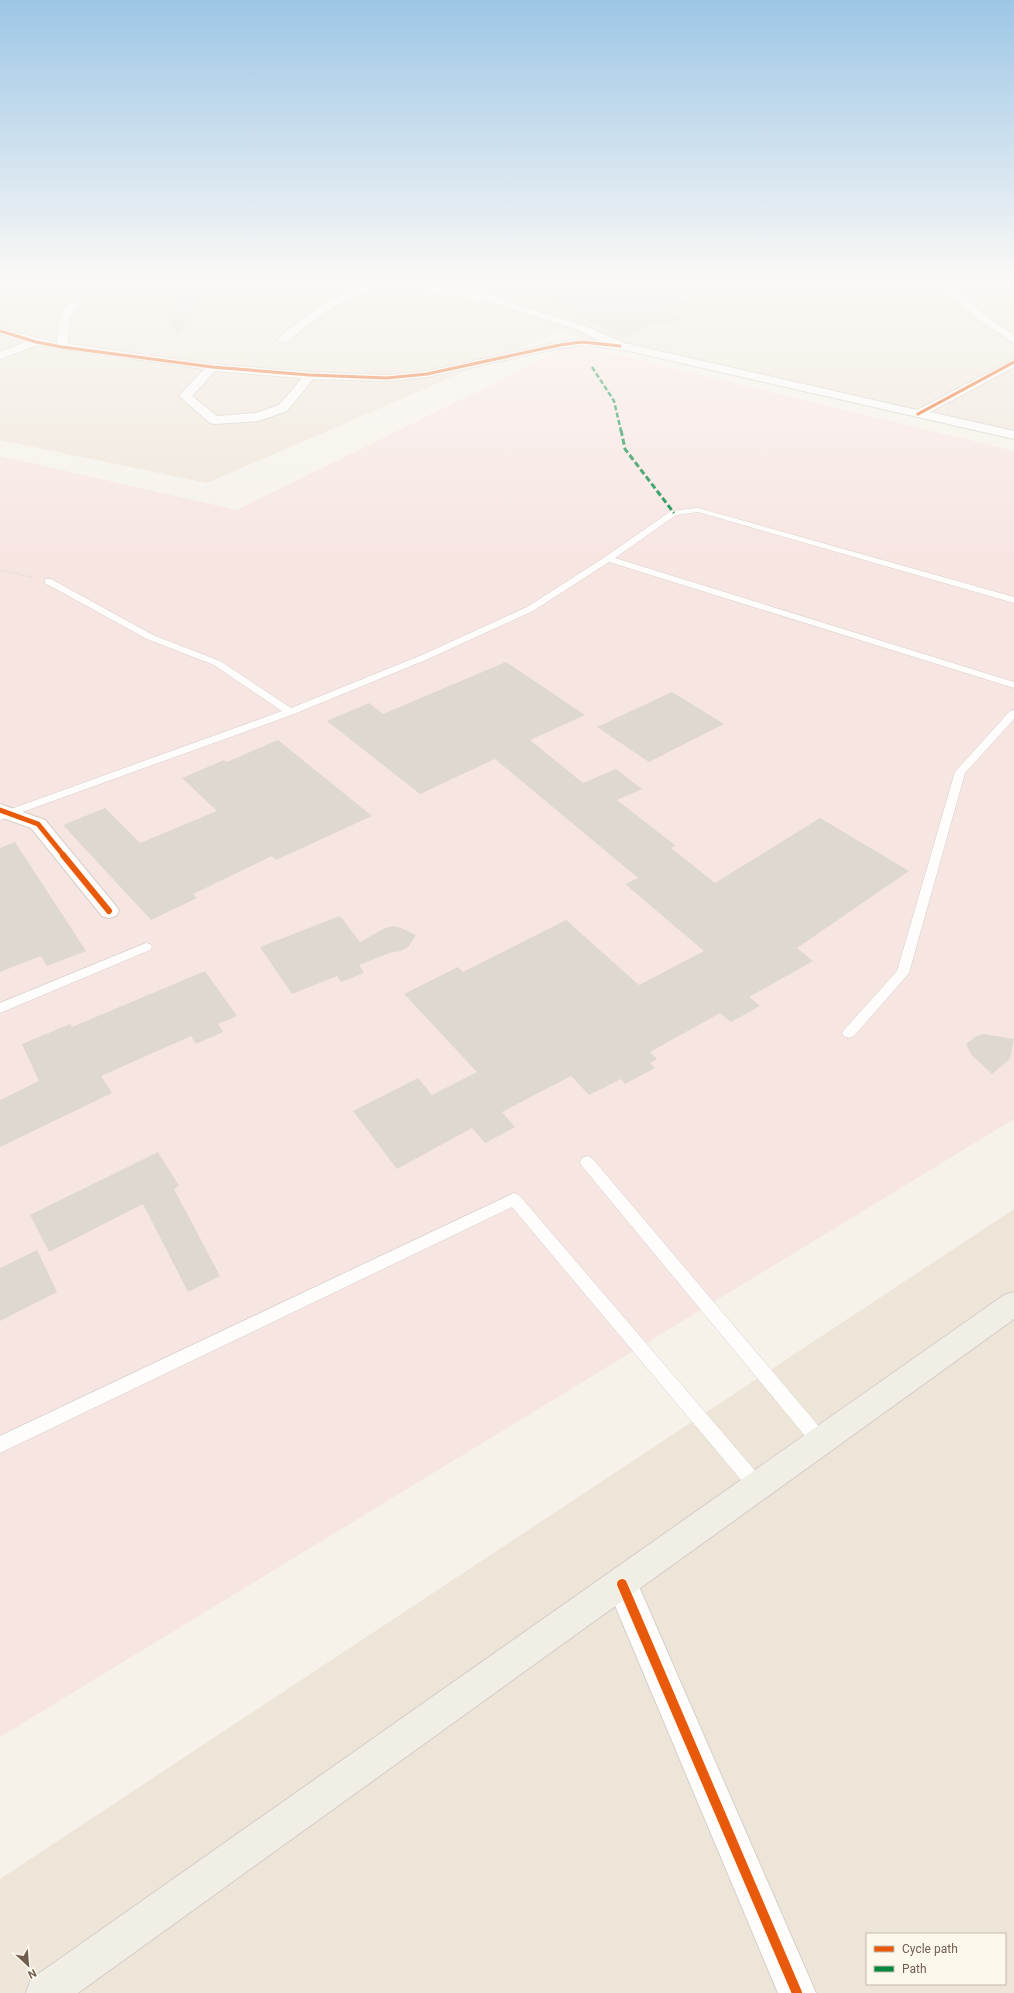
<svg xmlns="http://www.w3.org/2000/svg" width="1014" height="1993" font-family="Roboto,sans-serif">
  <style>
    .residential { fill: #eee5d9; fill-rule: evenodd }
    .medical { fill: #f7e5e2 }
    .building { fill: #dfd8d0 }
    .lines { fill: none; stroke-linecap: round; stroke-linejoin: round }
    .lane-casing { stroke: #d5cfc9; stroke-width: 1 }
    .street-casing { stroke: #d5cfc9; stroke-width: 2 }
    .primary-casing { stroke: #d4cdc7; stroke-width: 2 }
    .path { stroke: #d7d1cb; stroke-width: 1.5; stroke-dasharray: 0.5 1.5; stroke-linecap: butt }
    .lane { fill: #fefdfc; fill-rule: evenodd }
    .street { fill: #fefdfc; fill-rule: evenodd }
    .primary { fill: #f1eee6; fill-rule: evenodd }
    .quiet-far1 { stroke: #00873e; stroke-width: 2.5; stroke-dasharray: 5 2.5; stroke-linecap: butt }
    .quiet { stroke: #00873e; stroke-width: 3; stroke-dasharray: 6 3; stroke-linecap: butt }
    .cycleway-far3-casing { stroke: #fdf8ec; stroke-width: 4.5 }
    .cycleway-far2-casing { stroke: #fdf8ec; stroke-width: 7 }
    .cycleway-far1-casing { stroke: #fdf8ec; stroke-width: 8 }
    .cycleway-casing { stroke: #fdf8ec; stroke-width: 12 }
    .cycleway-far3 { stroke: #e8590c; stroke-width: 3 }
    .cycleway-far2 { stroke: #e8590c; stroke-width: 5 }
    .cycleway-far1 { stroke: #e8590c; stroke-width: 6 }
    .cycleway { stroke: #e8590c; stroke-width: 10 }
  </style>
  <rect width="100%" height="100%" fill="#f6f2ea"/>
  <path class="residential" d="M0,281H1014V433L556,332L207,483L0,440Z
    M1014,1209V1993H0V1879ZM867,1934H1005V1984H867Z"/>
  <path class="medical" d="M573,344L1014,451V1119L0,1737V456L237,510Z"/>
  <path class="building" d="M519,281H646L690,304L667,308L685,319L648,326L621,339Z
    M178,296H204L178,335L164,315Z
    M506,662L585,715L530,740L583,783L616,769L642,789L617,800L676,846L671,848L715,883L820,818L909,871L797,948L813,961L749,997L760,1006L731,1022L720,1013L650,1052L657,1059L650,1063L655,1068L625,1084L621,1079L589,1095L571,1076L502,1112L515,1127L485,1143L472,1128L397,1169L353,1111L418,1078L432,1095L477,1072L404,994L458,967L463,972L566,920L639,985L704,951L625,884L638,878L495,759L420,794L327,721L369,703L383,714Z
    M672,692L724,724L649,762L597,727Z
    M278,740L372,816L276,860L272,856L193,894L197,898L151,920L63,825L105,808L140,843L217,811L182,778L224,760L227,762Z
    M15,842L86,951L47,966L41,956L0,972V848Z
    M340,916L360,942L385,928L393,926L401,928L416,935L408,947L401,951L389,953L359,965L364,973L341,982L337,976L292,994L260,947Z
    M205,971L237,1016L218,1024L223,1032L196,1044L191,1036L101,1076L112,1093L0,1147V1100L39,1081L22,1044L70,1024L72,1027Z
    M983,1034L1014,1039L1010,1059L992,1074L971,1054L966,1044L975,1037Z
    M158,1152L179,1186L174,1189L220,1276L188,1292L143,1204L49,1252L30,1215Z
    M37,1250L57,1292L0,1321V1268Z"/>
  <g class="lines">
    <defs>
      <path id="lane" d="M698,508L1014,597V603L698,512L676,515L615,558L1014,682V688L609,562L533,611L428,659L294,714L0,820V813L282,711L214,665L147,639L45,583V579H51L153,635L220,661L291,708L422,655L527,607L605,557L671,511Z
        M1014,710V719L965,773L909,973L854,1036L849,1038L844,1036L842,1033L844,1030L897,971L955,772L1010,711Z
        M146,943L150,944L152,947L150,950L0,1013V1003Z
        M587,1156L592,1158L827,1436L830,1442L827,1448L821,1450L815,1448L582,1166L580,1162L582,1158Z
        M514,1193L519,1195L764,1481L767,1487L764,1493L758,1496L752,1493L512,1207L0,1453V1436Z"/>
      <path id="street" d="M207,281H401L477,295L456,281H468L498,299L588,327L624,343L917,410L1014,359V367L930,412L1014,431V439L620,349L582,345L560,348L427,377L387,381L313,379L287,411L258,421L214,424L210,423L179,396L204,369L37,345L0,359V352L25,342L0,334V328L57,343C58,329 59,304 76,300L81,303L70,317L68,344L212,364L310,372L387,375L427,371L560,342L582,339L600,341L580,331L485,300L481,302L396,286L212,284ZM215,371L302,378L279,405L256,413L217,416L192,396Z
        M934,281H945L984,314L1014,335V343L976,318Z
        M367,286L372,289L371,291C342,299 320,315 298,333C292,338 287,344 279,342L278,340C282,334 288,330 294,326C316,307 339,293 367,286Z
        M0,804L45,820L116,906L119,911L116,916L109,918L102,916L31,828L0,817Z
        M622,1568L633,1573L816,1993H778L606,1584L611,1573Z"/>
      <path id="primary" d="M1014,1292V1319L78,1993H26L31,1979L1004,1295Z"/>
    </defs>
    <use href="#lane" class="lane-casing"/>
    <use href="#street" class="street-casing"/>
    <use href="#primary" class="primary-casing"/>
    <path class="path" d="M0,570L32,577"/>
    <use href="#lane" class="lane"/>
    <use href="#street" class="street"/>
    <use href="#primary" class="primary"/>
    <path class="quiet-far1" d="M592,367L614,401L621,431"/>
    <path class="quiet" d="M621,430L625,449L674,513"/>
    <defs>
      <path id="cycleway-far3" d="M0,331L36,342L62,347L212,367L310,375L387,378L427,374L560,345L582,342L620,346
        M918,414L1014,362"/>
      <path id="cycleway-far2" d="M0,810L38,824L64,856"/>
      <path id="cycleway-far1" d="M63,855L109,911"/>
      <path id="cycleway" d="M622,1584L797,1993"/>
    </defs>
    <use href="#cycleway-far3" class="cycleway-far3-casing"/>
    <use href="#cycleway-far2" class="cycleway-far2-casing"/>
    <use href="#cycleway-far1" class="cycleway-far1-casing"/>
    <use href="#cycleway" class="cycleway-casing"/>
    <use href="#cycleway-far3" class="cycleway-far3"/>
    <use href="#cycleway-far2" class="cycleway-far2"/>
    <use href="#cycleway-far1" class="cycleway-far1"/>
    <use href="#cycleway" class="cycleway"/>
  </g>
  <linearGradient id="sky" x2="0" y2="1"><stop stop-color="#9dc6e6"/><stop offset="0.5" stop-color="#fbf9f6"/><stop offset="1" stop-color="#fbf9f6" stop-opacity="0"/></linearGradient>
  <rect width="1014" height="560" fill="url(#sky)"/>
  <rect x="866" y="1933" width="140" height="52" fill="#fdf8ec" stroke="#c5baad"/>
  <rect x="874" y="1946" width="20" height="6" fill="#e8590c" stroke="#c5baad"/>
  <text x="902" y="1953" font-size="12" fill="#715d4e">Cycle path</text>
  <rect x="874" y="1966" width="20" height="6" fill="#00873e" stroke="#c5baad"/>
  <text x="902" y="1973" font-size="12" fill="#715d4e">Path</text>
  <g transform="translate(28 1965) rotate(154)" stroke="#fdf8ec" stroke-width="3" paint-order="stroke">
  <path d="M0-3L7 15L0 10L-7 15Z" fill="#715d4e"/>
  <text y="-6" font-size="11" font-weight="bold" text-anchor="middle" fill="#715d4e">N</text>
  </g>
</svg>
